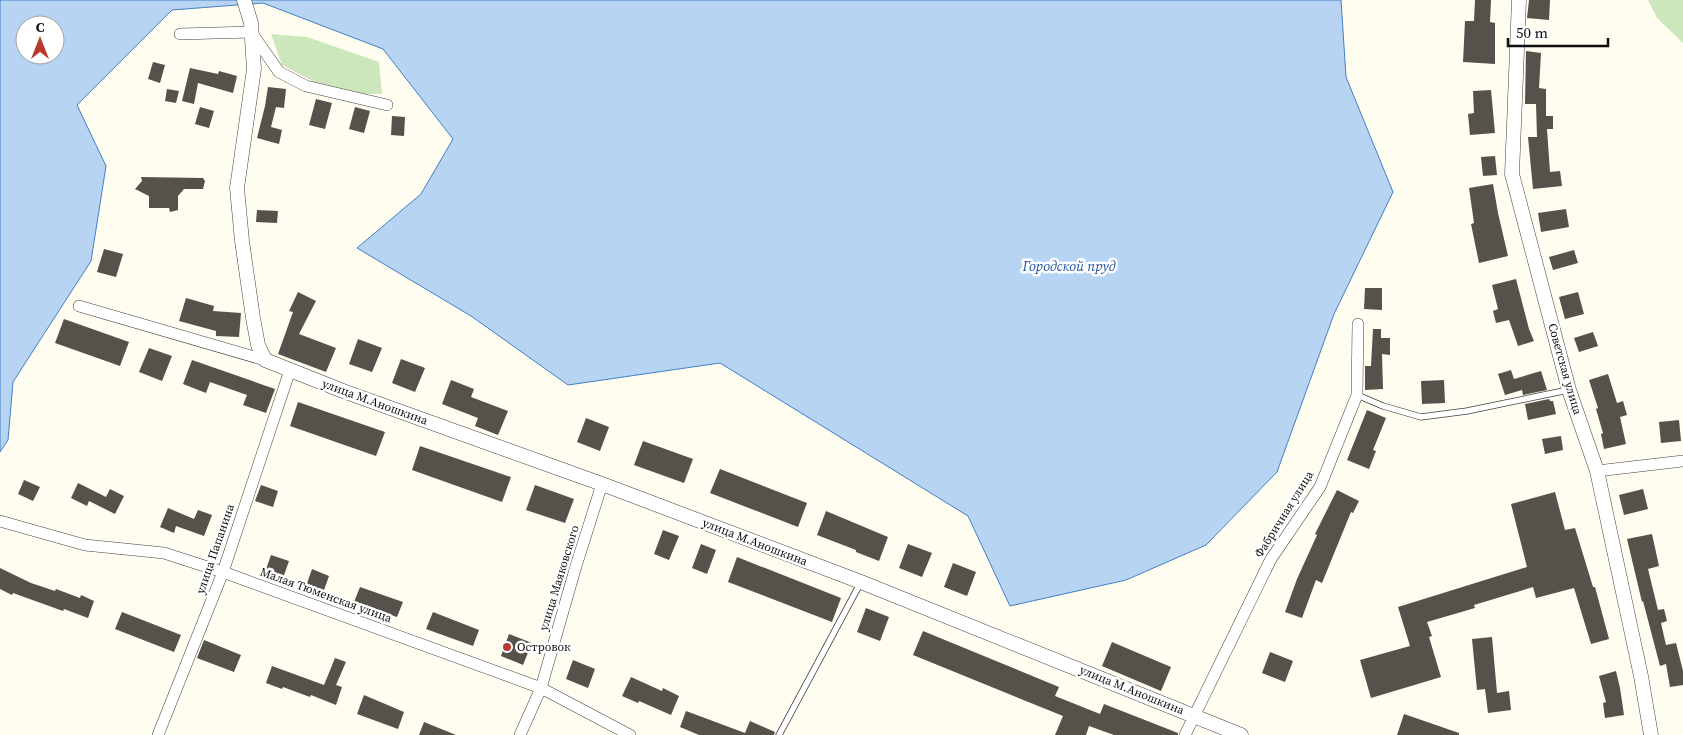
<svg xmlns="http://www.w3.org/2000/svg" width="1683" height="735" font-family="'Source Serif 4',serif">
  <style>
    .green { fill: #cce7bb }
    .water { fill: #b7d4f3; stroke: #427fc6; fill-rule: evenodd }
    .building { fill: #56514b }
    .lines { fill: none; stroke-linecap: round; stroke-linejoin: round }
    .service-casing { stroke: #414141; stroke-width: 7 }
    .minor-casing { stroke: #414141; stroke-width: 12 }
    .tertiary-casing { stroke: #414141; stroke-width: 15 }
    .service { stroke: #fff; stroke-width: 5.5 }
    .minor { stroke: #fff; stroke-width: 11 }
    .tertiary { stroke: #fff; stroke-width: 14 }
    .poi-dot { fill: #b73a2d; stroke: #fff; stroke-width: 2 }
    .labels { text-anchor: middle; stroke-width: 5; stroke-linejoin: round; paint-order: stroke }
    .street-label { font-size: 12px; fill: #0e0e0e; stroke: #fff }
    .poi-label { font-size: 12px; fill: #0e0e0e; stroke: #fff; text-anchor: start }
    .water-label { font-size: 14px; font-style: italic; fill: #1e5299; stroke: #fff }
  </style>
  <rect width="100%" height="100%" fill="#fefdf0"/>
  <path class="green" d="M1648,0H1683V43L1657,18Z
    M271,34L307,37L379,62L382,94H365L315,82L282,65Z"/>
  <path class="water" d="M0,0H1341L1346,77L1393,192L1334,314L1277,472L1206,545L1126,580L1010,606L968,516L720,363L568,385L471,316L357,248L421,194L453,139L383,49L263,3L172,10L77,105L106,166L91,261L13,382L8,440L0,452ZM25,25H55V55H25Z"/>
  <path class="building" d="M1475,0H1491L1490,22L1495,23V64L1463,62L1465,21H1474Z
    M1529,0H1550L1549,20L1527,18Z
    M1526,51L1541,53L1539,88L1546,89V116H1553V129H1547L1550,172L1560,171L1562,186L1533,189L1528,137H1537L1536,104H1525Z
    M153,62L165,65L160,83L148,79Z
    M190,68L218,74L219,71L237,76L233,93L198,83L194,104L182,101Z
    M268,87L286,89L284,108L276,107L271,127L282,130L279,144L257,138L265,106Z
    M167,89L179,91L176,103L165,101Z
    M1491,90L1495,133L1470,135L1468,114L1474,113L1473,91Z
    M316,99L332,103L325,129L309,125Z
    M200,107L214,111L209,128L195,124Z
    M355,107L370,111L364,133L349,129Z
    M392,116L405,117L404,136L391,135Z
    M1495,156L1497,175L1483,176L1481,157Z
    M141,177L203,178L205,181L203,189H184L178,196V210L170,212L169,208H149V196L135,189L142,181Z
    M1493,184L1498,213L1508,256L1479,263L1471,224L1474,223L1469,188Z
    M1566,209L1569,227L1541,232L1538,213Z
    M257,210L278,211L277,223L256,222Z
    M104,249L123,254L116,277L97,272Z
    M1574,250L1578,263L1553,270L1549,257Z
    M1516,279L1529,329L1534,341L1518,346L1509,320L1496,323L1493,311L1498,309L1492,285Z
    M1365,288H1382V310L1364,309Z
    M298,292L316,301L299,334L336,348L326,372L278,354L293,312L289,311Z
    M1578,292L1584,314L1565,319L1559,297Z
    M186,298L214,306L213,311L241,313L239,337L216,336V331L179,321Z
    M64,319L129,342L120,366L55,343Z
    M1373,329H1381V338H1390V355L1382,354L1383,389L1365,390V366H1371Z
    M1593,332L1598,346L1579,352L1574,338Z
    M358,339L382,348L372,372L349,364Z
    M149,348L172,356L162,381L139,372Z
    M401,359L425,368L415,392L392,383Z
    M192,360L275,389L266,413L243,405L247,395L210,382L206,393L183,384Z
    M1511,370L1514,379L1541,371L1547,390L1523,395L1522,390L1505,395L1498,374Z
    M1608,374L1617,403L1623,401L1627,415L1620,417L1626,444L1604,449L1601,434L1603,433L1596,409L1598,408L1589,380Z
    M451,380L474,389L471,397L508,411L498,435L475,426L478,418L442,404Z
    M1444,380L1445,403L1422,404L1421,381Z
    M1549,399L1550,401H1553L1556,414L1528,420L1525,404Z
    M298,402L385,432L376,456L290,426Z
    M1367,410L1386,418L1373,450L1376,451L1369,469L1347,460Z
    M586,418L609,427L600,451L577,442Z
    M1679,420L1681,441L1661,443L1659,422Z
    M1561,436L1563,450L1545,454L1542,439Z
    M643,441L693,459L684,483L634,465Z
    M420,446L511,477L502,502L412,470Z
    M720,469L807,503L798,527L710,493Z
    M24,480L40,487L33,501L18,494Z
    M78,483L106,497L110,489L124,496L115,514L89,501L87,506L71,498Z
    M261,485L278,491L273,507L255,501Z
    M535,485L574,499L565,523L526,510Z
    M1643,489L1648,509L1624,515L1619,495Z
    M1337,490L1359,501L1353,513L1351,512L1322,583L1316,580L1302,618L1285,612L1297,579L1317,535L1315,534Z
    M1555,492L1565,530L1575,528L1593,587H1595L1609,639L1591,644L1574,588L1536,598L1533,587L1474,605L1475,608L1427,622L1432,636L1429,637L1441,677L1371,698L1360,660L1410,646L1398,607L1527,567L1511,504Z
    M168,508L194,519L198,510L212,515L204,536L176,526L174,533L160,527Z
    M826,511L888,537L879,561L856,552V550L817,535Z
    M663,530L679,536L669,560L654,554Z
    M1652,534L1659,566L1648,569L1658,610L1664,609L1667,621L1661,623L1666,645L1676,643L1683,671V685L1670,687L1666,664L1660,666L1643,601L1642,602L1627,539Z
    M701,544L716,550L707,574L692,568Z
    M908,544L932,553L922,577L899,568Z
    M271,555L289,561L283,578L265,572Z
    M737,557L841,598L832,622L728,582Z
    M953,563L976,572L967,596L944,587Z
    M0,568L31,583L55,591L56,589L80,598L81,595L94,601L88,618L64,609L63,611L13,593L12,595L0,589Z
    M312,569L329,576L323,593L306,586Z
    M360,587L403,602L397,617L354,602Z
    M866,608L889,617L880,641L857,632Z
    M122,612L181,635L174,652L115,629Z
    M433,612L479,630L473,646L426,629Z
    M923,631L1059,687L1055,696L1100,714L1104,704L1178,733V735H1114L1089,726L1086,735H1055L1063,716L913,655Z
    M509,634L532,643L523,665L501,656Z
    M1492,637L1497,693L1509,691L1511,710L1488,713L1485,689L1477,690L1472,639Z
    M204,640L241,655L234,672L197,658Z
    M1112,642L1171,667L1161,691L1102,666Z
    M1270,652L1293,661L1285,682L1262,673Z
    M335,658L346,662L336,685L342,687L336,705L311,695L310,697L283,687L282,689L266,683L272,666L324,685Z
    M573,660L595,669L588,688L566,679Z
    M1616,671L1620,688L1624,715L1605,718L1603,703L1606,702L1599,676Z
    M631,677L662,691L663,688L679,696L671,715L639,701L638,703L622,696Z
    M364,695L404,712L398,729L357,714Z
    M686,711L745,733L750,721L775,732L774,735H699L680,727Z
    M1404,714L1459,733V735H1397Z
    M424,722L456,735H419Z"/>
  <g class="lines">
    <defs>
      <path id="service" d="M1357,395L1383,406L1421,417L1467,411L1568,390
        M779,735L861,582"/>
      <path id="minor" d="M180,34L251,32L279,72L306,86L387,105
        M79,306L265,360
        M1597,471L1683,461
        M0,521L85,545L164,553L223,572L541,688L630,735
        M158,735L223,572L290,370
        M520,735L541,688L576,566L602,484
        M1185,735L1271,559L1320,487L1357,395L1358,324"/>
      <path id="tertiary" d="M244,0L251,23L254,69L237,188L242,241L253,318L258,345L265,360L343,391L602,484L861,582L1241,735
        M1519,0L1512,174L1569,390L1597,471L1641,676L1651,735"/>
    </defs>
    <use href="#service" class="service-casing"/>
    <use href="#minor" class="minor-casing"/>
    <use href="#tertiary" class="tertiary-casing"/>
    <use href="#service" class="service"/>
    <use href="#minor" class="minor"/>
    <use href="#tertiary" class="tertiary"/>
  </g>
  <circle class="poi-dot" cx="507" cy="647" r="5"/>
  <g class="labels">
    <g class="street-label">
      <text transform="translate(1565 369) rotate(74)" y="4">Советская улица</text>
      <text transform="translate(375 402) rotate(20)" y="4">улица М.Аношкина</text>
      <text transform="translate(1284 514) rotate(-58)" y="4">Фабричная улица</text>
      <text transform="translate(755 542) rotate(21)" y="4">улица М.Аношкина</text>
      <text transform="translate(215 549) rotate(-71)" y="4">улица Папанина</text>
      <text transform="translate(559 578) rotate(-73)" y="4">улица Маяковского</text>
      <text transform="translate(326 595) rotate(20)" y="4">Малая Тюменская улица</text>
      <text transform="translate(1132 690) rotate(22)" y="4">улица М.Аношкина</text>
    </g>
    <g class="poi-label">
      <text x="517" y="651">Островок</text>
    </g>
    <g class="water-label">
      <text x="1069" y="271">Городской пруд</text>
    </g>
  </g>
  <g transform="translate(40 40)"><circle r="24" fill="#ffffff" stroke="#9f9f9f"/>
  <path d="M0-4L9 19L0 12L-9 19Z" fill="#b73a2d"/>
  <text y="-8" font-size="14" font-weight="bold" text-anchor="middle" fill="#0e0e0e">С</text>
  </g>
  <path d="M1508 38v8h100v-8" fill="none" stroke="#0e0e0e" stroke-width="2.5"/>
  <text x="1516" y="38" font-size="15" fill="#0e0e0e" stroke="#ffffff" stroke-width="4" paint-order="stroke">50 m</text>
</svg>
